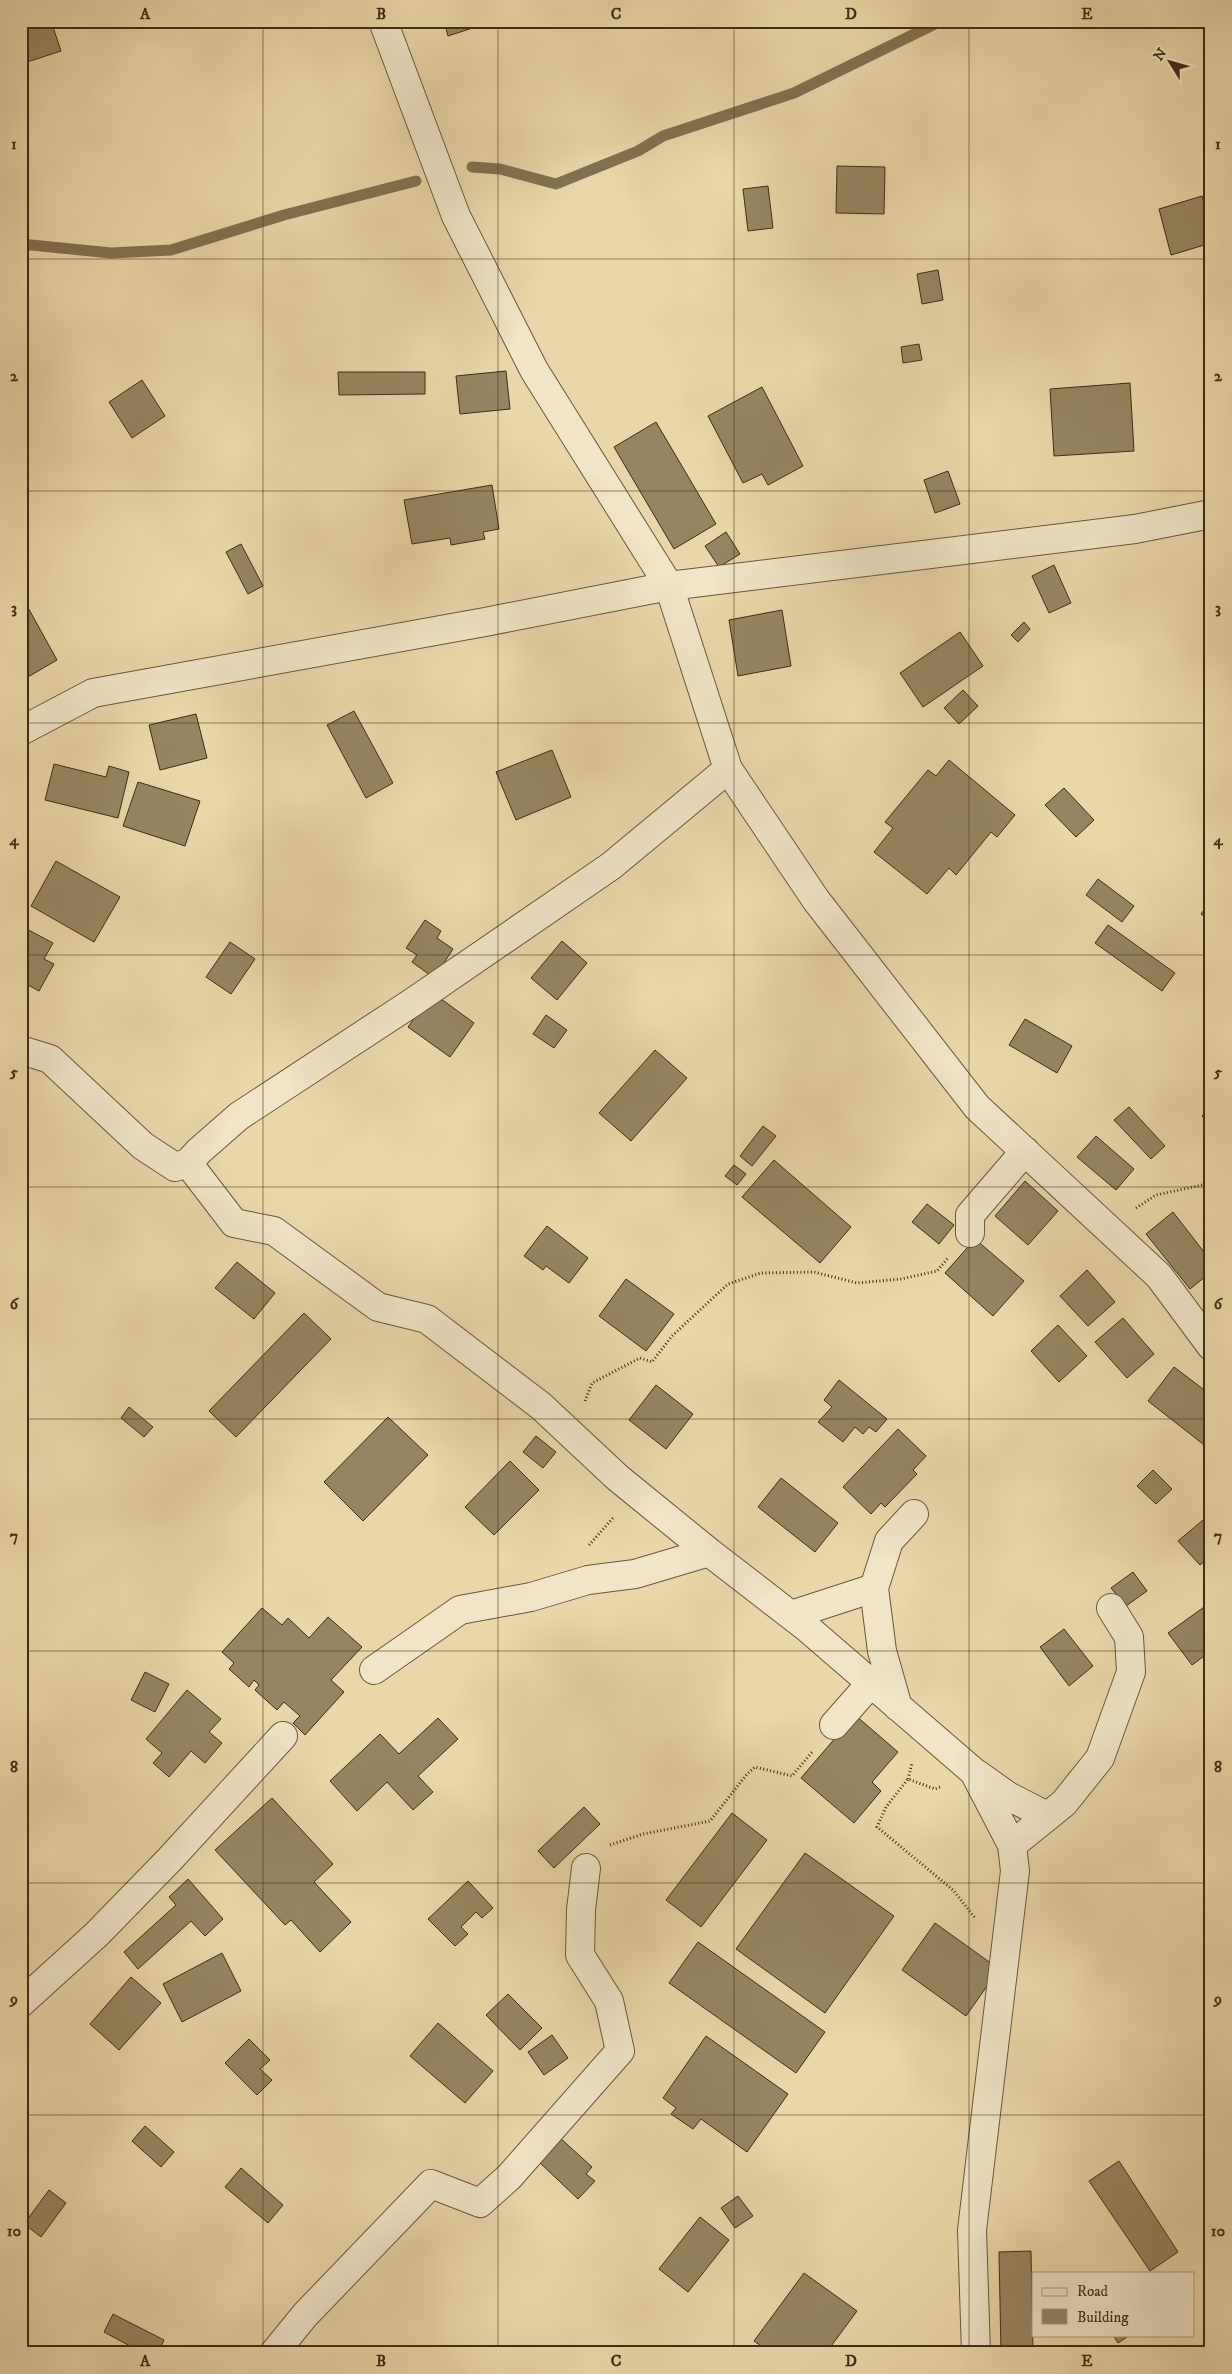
<svg xmlns="http://www.w3.org/2000/svg" width="1232" height="2374" font-family="'IM FELL DW Pica',serif">
  <style>
    .lines { fill: none; stroke-linecap: round; stroke-linejoin: round }
    .stream { stroke: #827050; stroke-width: 11 }
    .building { fill: #978562; stroke: #3e2d16 }
    .minor-casing { stroke: #69573b; stroke-width: 30 }
    .path { stroke: #3e2d16; stroke-width: 3; stroke-dasharray: 1 2.5; stroke-linecap: butt }
    .minor { stroke: #f1e4c7; stroke-width: 28 }
    .grid { fill: none; stroke: #3e2d16; stroke-width: 1; stroke-opacity: 0.55 }
    .neatline { fill: none; stroke: #3e2d16; stroke-width: 2 }
    .grid-label { font-size: 16px; text-anchor: middle; font-weight: bold; fill: #3e2d16 }
  </style>
  <rect width="100%" height="100%" fill="#ead6a9"/>
  <filter id="stains"><feTurbulence type="fractalNoise" baseFrequency=".004" numOctaves="4"/><feColorMatrix values="0 0 0 0 .2 0 0 0 0 .09 0 0 0 0 .02 0 0 0 .5 -.17"/></filter>
  <radialGradient id="worn" r=".72"><stop offset=".6" stop-color="#630" stop-opacity="0"/><stop offset="1" stop-color="#630" stop-opacity=".3"/></radialGradient>
  <g class="lines">
    <path class="stream" d="M472,167L500,169L556,184L638,151L663,136L794,93L941,21
      M21,244L111,253L171,250L284,215L416,181"/>
  </g>
  <path class="building" d="M21,21H51L61,51L21,64Z
    M444,21H494L448,36Z
    M837,166L885,167L884,214L836,213Z
    M768,186L773,228L748,231L743,189Z
    M1202,196L1211,226V243L1171,255L1159,209Z
    M938,270L943,300L922,304L917,274Z
    M919,344L922,360L903,363L901,347Z
    M506,371L510,409L460,414L456,376Z
    M338,372H425V394L339,395Z
    M142,380L165,416L132,438L109,402Z
    M1130,383L1134,451L1054,456L1050,389Z
    M762,387L803,466L768,485L762,474L743,483L708,416Z
    M656,422L716,524L674,549L614,447Z
    M948,471L960,504L935,513L924,480Z
    M492,485L499,529L483,532L485,539L451,545L450,538L412,544L404,500Z
    M726,532L740,554L719,567L705,546Z
    M241,544L263,586L248,594L226,552Z
    M1054,565L1071,603L1049,613L1032,576Z
    M26,604L57,660L21,681V607Z
    M782,610L791,666L738,676L729,620Z
    M1024,622L1030,629L1018,642L1011,635Z
    M960,632L983,666L923,707L900,673Z
    M963,690L978,706L959,724L944,708Z
    M354,711L393,783L366,798L327,725Z
    M196,714L207,758L160,770L149,725Z
    M552,750L571,797L516,820L496,772Z
    M949,760L1015,815L997,837L991,832L956,875L949,868L927,894L874,852L893,828L885,822L928,770L936,776Z
    M54,764L106,777L109,766L129,772L118,818L45,800Z
    M138,782L200,801L185,846L123,826Z
    M1064,788L1094,820L1076,837L1045,805Z
    M56,861L120,897L94,942L31,906Z
    M1098,879L1134,906L1122,922L1086,895Z
    M1211,901V922L1201,914Z
    M425,920L441,931L437,938L453,949L434,978L412,962L417,955L406,948Z
    M1108,925L1175,973L1162,991L1095,943Z
    M21,926L53,943L44,959L54,964L39,991L28,985L21,998Z
    M562,941L587,963L557,1000L531,978Z
    M230,942L255,959L231,994L206,977Z
    M433,993L474,1023L450,1057L408,1027Z
    M546,1015L567,1030L554,1048L533,1034Z
    M1025,1019L1072,1046L1057,1073L1009,1045Z
    M655,1050L687,1078L631,1141L599,1113Z
    M1211,1105V1123L1202,1116Z
    M1129,1107L1165,1146L1151,1159L1114,1120Z
    M763,1126L776,1136L752,1166L740,1156Z
    M1096,1136L1134,1169L1116,1190L1077,1157Z
    M774,1160L851,1227L820,1263L742,1197Z
    M734,1165L746,1174L737,1185L725,1176Z
    M1025,1181L1058,1211L1028,1245L995,1216Z
    M927,1204L954,1225L939,1244L912,1222Z
    M1173,1212L1211,1261V1272L1190,1289L1146,1234Z
    M1211,1212V1229L1203,1219Z
    M547,1226L588,1258L569,1283L546,1266L543,1270L524,1256Z
    M975,1239L1024,1281L993,1316L945,1273Z
    M237,1262L275,1293L254,1319L215,1288Z
    M1087,1270L1115,1302L1088,1326L1060,1296Z
    M626,1279L674,1314L646,1351L599,1316Z
    M304,1313L331,1339L236,1437L209,1411Z
    M1123,1318L1154,1354L1127,1378L1095,1342Z
    M1058,1325L1087,1356L1059,1382L1031,1351Z
    M1174,1367L1211,1395V1443L1208,1448L1148,1401Z
    M839,1380L887,1419L876,1432L869,1427L863,1434L855,1427L843,1442L818,1422L832,1407L824,1400Z
    M656,1385L693,1414L666,1449L629,1420Z
    M129,1407L153,1427L144,1437L121,1418Z
    M388,1417L428,1455L363,1521L324,1482Z
    M898,1429L926,1456L913,1470L917,1474L885,1507L881,1503L871,1514L843,1487Z
    M536,1436L556,1452L543,1468L523,1452Z
    M510,1461L539,1490L494,1535L465,1507Z
    M1153,1470L1172,1489L1156,1504L1137,1486Z
    M781,1478L838,1523L815,1552L758,1507Z
    M1203,1520L1211,1529V1556L1200,1565L1178,1541Z
    M1133,1572L1147,1591L1126,1606L1111,1588Z
    M1211,1602V1651L1192,1665L1168,1633Z
    M262,1608L282,1625L288,1618L309,1638L328,1617L362,1647L331,1680L344,1692L305,1735L293,1723L300,1716L284,1702L277,1710L255,1690L259,1685L254,1680L249,1687L229,1669L234,1663L222,1652Z
    M1064,1629L1093,1666L1069,1686L1040,1647Z
    M145,1672L169,1684L155,1712L131,1700Z
    M187,1690L221,1719L209,1732L222,1743L205,1763L191,1751L169,1777L153,1763L162,1753L146,1739Z
    M855,1715L898,1752L872,1782L881,1791L854,1823L801,1778Z
    M438,1718L458,1739L418,1776L433,1792L413,1810L387,1782L357,1811L330,1781L380,1734L399,1754Z
    M272,1798L333,1864L314,1882L351,1922L320,1952L291,1920L285,1925L215,1850Z
    M584,1807L600,1824L554,1868L538,1851Z
    M732,1813L767,1840L701,1927L666,1900Z
    M805,1853L894,1916L825,2013L736,1949Z
    M188,1879L223,1919L205,1936L191,1921L138,1969L124,1952L176,1905L169,1897Z
    M468,1881L493,1908L482,1918L476,1912L461,1927L468,1934L455,1946L428,1919Z
    M935,1923L999,1969L966,2016L902,1970Z
    M698,1942L825,2032L796,2073L669,1983Z
    M222,1953L241,1991L182,2022L163,1984Z
    M131,1977L161,2003L119,2050L90,2024Z
    M508,1994L542,2028L520,2050L486,2015Z
    M438,2023L493,2071L465,2103L410,2056Z
    M552,2035L568,2058L544,2075L528,2052Z
    M706,2036L788,2094L747,2152L701,2119L693,2129L671,2114L676,2108L663,2098Z
    M249,2039L270,2060L260,2069L272,2080L257,2095L225,2063Z
    M145,2126L174,2152L161,2167L132,2141Z
    M559,2137L592,2167L586,2174L595,2181L578,2199L537,2160Z
    M1119,2161L1178,2252L1150,2271L1089,2181Z
    M241,2168L283,2205L268,2223L225,2187Z
    M49,2190L66,2203L41,2237L24,2224Z
    M738,2196L753,2216L735,2228L721,2208Z
    M700,2217L729,2240L688,2292L659,2269Z
    M1031,2251L1033,2353H1001L999,2252Z
    M804,2273L857,2311L826,2353H771L754,2341Z
    M113,2314L164,2340L158,2353H143L104,2332Z
    M1113,2335H1130L1118,2343Z"/>
  <g class="lines">
    <defs>
      <path id="minor" d="M383,21L456,216L534,370L669,586L728,769L816,900L977,1107L1159,1276L1211,1346
        M21,731L93,693L485,622L669,586L1135,529L1211,514
        M21,1050L50,1059L143,1146L175,1167L188,1163L199,1151L239,1116L413,1002L611,866L728,769
        M188,1163L234,1223L274,1231L378,1307L427,1319L541,1406L618,1478L709,1552
        M970,1233V1215L1025,1151
        M791,1615L874,1588
        M374,1670L460,1610L531,1597L588,1580L635,1574L709,1552L806,1627L974,1772L1012,1845L1015,1871L972,2230L976,2353
        M898,1707L882,1651L874,1588L889,1541L914,1514
        M834,1725L871,1683
        M977,1774L1008,1796L1047,1816
        M1012,1845L1064,1803L1100,1758L1131,1672L1129,1637L1111,1608
        M21,2003L97,1934L170,1859L283,1736
        M274,2353L305,2315L431,2184L480,2203L509,2177L620,2051L609,2001L580,1955L581,1910L586,1868"/>
    </defs>
    <use href="#minor" class="minor-casing"/>
    <path class="path" d="M1136,1208L1156,1195L1211,1183
      M585,1401L592,1383L640,1358L652,1362L672,1336L728,1284L761,1273L814,1272L857,1283L901,1279L937,1271L948,1258
      M589,1545L613,1518
      M908,1779L912,1763
      M940,1787L935,1789L908,1779L886,1807L877,1827L953,1890L975,1918
      M610,1845L643,1834L710,1821L747,1774L755,1767L792,1776L813,1751"/>
    <use href="#minor" class="minor"/>
  </g>
  <path class="grid" d="M263,21V2353M498,21V2353M734,21V2353M969,21V2353M21,259H1211M21,491H1211M21,723H1211M21,955H1211M21,1187H1211M21,1419H1211M21,1651H1211M21,1883H1211M21,2115H1211"/>
  <rect width="1232" height="2374" fill="none" stroke="#ead6a9" stroke-width="55"/>
  <rect x="1032" y="2272" width="162" height="65" fill="#f1e4c7" stroke="#a99b80"/>
  <rect x="1042" y="2288" width="25" height="8" fill="#f1e4c7" stroke="#a99b80"/>
  <text x="1077" y="2296" font-size="15" fill="#3e2d16">Road</text>
  <rect x="1042" y="2309" width="25" height="15" fill="#978562" stroke="#a99b80"/>
  <text x="1077" y="2322" font-size="15" fill="#3e2d16">Building</text>
  <g transform="translate(1170 62) rotate(307)" stroke="#f1e4c7" stroke-width="4" paint-order="stroke">
  <path d="M0-4L9 19L0 12L-9 19Z" fill="#3e2d16"/>
  <text y="-8" font-size="14" font-weight="bold" text-anchor="middle" fill="#3e2d16">N</text>
  </g>
  <rect x="28" y="28" width="1176" height="2318" class="neatline"/>
  <g class="grid-label">
    <text x="145" y="19">A</text>
    <text x="381" y="19">B</text>
    <text x="616" y="19">C</text>
    <text x="851" y="19">D</text>
    <text x="1087" y="19">E</text>
    <text x="14" y="149">1</text>
    <text x="1218" y="149">1</text>
    <text x="14" y="381">2</text>
    <text x="1218" y="381">2</text>
    <text x="14" y="613">3</text>
    <text x="1218" y="613">3</text>
    <text x="14" y="845">4</text>
    <text x="1218" y="845">4</text>
    <text x="14" y="1077">5</text>
    <text x="1218" y="1077">5</text>
    <text x="14" y="1309">6</text>
    <text x="1218" y="1309">6</text>
    <text x="14" y="1541">7</text>
    <text x="1218" y="1541">7</text>
    <text x="14" y="1772">8</text>
    <text x="1218" y="1772">8</text>
    <text x="14" y="2004">9</text>
    <text x="1218" y="2004">9</text>
    <text x="14" y="2236">10</text>
    <text x="1218" y="2236">10</text>
    <text x="145" y="2366">A</text>
    <text x="381" y="2366">B</text>
    <text x="616" y="2366">C</text>
    <text x="851" y="2366">D</text>
    <text x="1087" y="2366">E</text>
  </g>
  <rect width="100%" height="100%" filter="url(#stains)"/>
  <rect width="100%" height="100%" fill="url(#worn)"/>
</svg>
